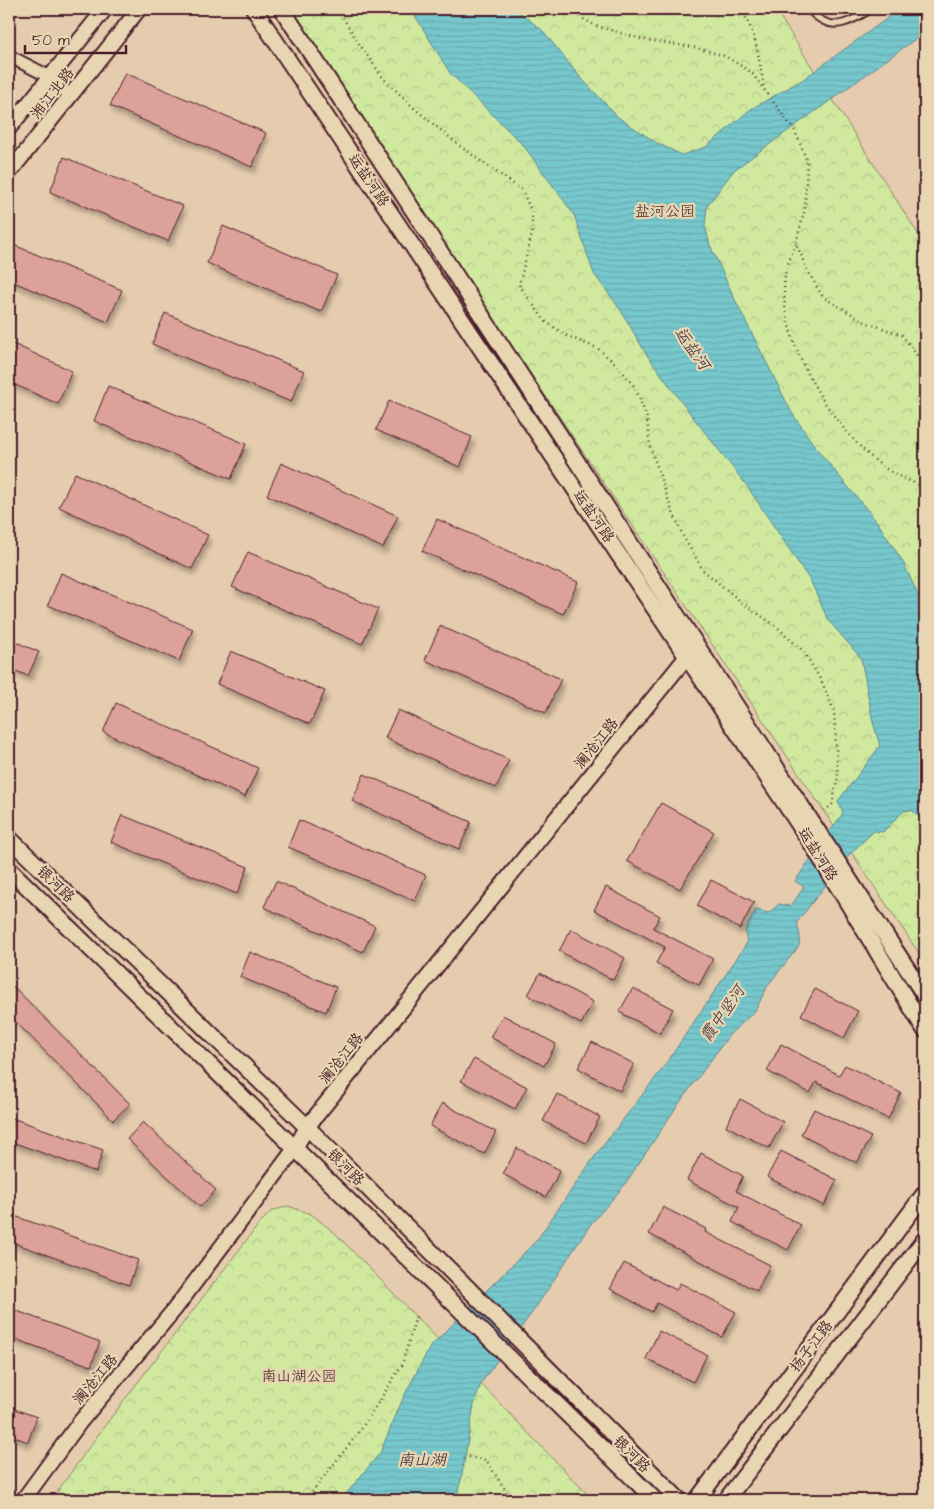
<svg xmlns="http://www.w3.org/2000/svg" width="934" height="1509" font-family="'Architects Daughter','LXGW WenKai TC',sans-serif">
  <style>
    .park { fill: url(#park-crowns); stroke: #8d8465 }
    .water { fill: url(#water-rules); stroke: #64848c }
    .building { fill: #dca29a; stroke: #4a1f2b; filter: url(#shadow) }
    .lines { fill: none; stroke-linecap: round; stroke-linejoin: round }
    .service-casing { stroke: #4a1f2b; stroke-width: 9 }
    .minor-casing { stroke: #4a1f2b; stroke-width: 15 }
    .tertiary-casing { stroke: #4a1f2b; stroke-width: 18 }
    .secondary-casing { stroke: #4a1f2b; stroke-width: 19 }
    .path { stroke: #4a1f2b; stroke-width: 2.5; stroke-dasharray: 1 4; stroke-linecap: butt }
    .service { stroke: #e8d6b3; stroke-width: 5.5 }
    .minor { stroke: #e8d6b3; stroke-width: 11 }
    .tertiary { stroke: #e8d6b3; stroke-width: 14 }
    .secondary { stroke: #e8d6b3; stroke-width: 15 }
    .labels { text-anchor: middle; stroke-width: 4.5; stroke-linejoin: round; paint-order: stroke }
    .street-label { font-size: 15px; fill: #4a1f2b; stroke: #e8d6b3 }
    .park-label { font-size: 15px; fill: #5e3d3c; stroke: #e8d6b3 }
    .water-label { font-size: 16px; font-style: italic; fill: #53414b; stroke: #e8d6b3 }
  </style>
  <defs>
    <pattern id="park-crowns" width="20" height="18" patternUnits="userSpaceOnUse" patternTransform="scale(1.25)"><rect width="20" height="18" fill="#d0e99f"/><path d="M2 6a3 3 0 1 1 6 0M12 15a3 3 0 1 1 6 0" fill="none" stroke="#b4c789"/></pattern>
    <pattern id="water-rules" width="6" height="5" patternUnits="userSpaceOnUse" patternTransform="scale(1.25)"><rect width="6" height="5" fill="#76c8cd"/><path d="M0 2.5h6" fill="none" stroke="#68abb0"/></pattern>
    <filter id="shadow"><feDropShadow dx="3" dy="5.5" stdDeviation="2.5" flood-color="#0004"/></filter>
  </defs>
  <rect width="100%" height="100%" fill="#e6ccae"/>
  <filter id="ink" filterUnits="userSpaceOnUse"><feTurbulence type="fractalNoise" baseFrequency=".02" numOctaves="2"/><feDisplacementMap in="SourceGraphic" scale="10" xChannelSelector="R" yChannelSelector="G"/><feConvolveMatrix kernelMatrix="1 2 1 2 8 2 1 2 1" color-interpolation-filters="sRGB"/></filter>
  <g filter="url(#ink)">
    <path class="park" d="M286,9H775L925,245V962Z
      M288,1206L311,1214L337,1235L593,1500H51L106,1424L259,1224L272,1211Z"/>
    <path class="water" d="M411,9H516L543,31L580,77L619,118L657,143L682,155L706,147L751,109L802,80L900,9H925V32L734,170L707,206L705,226L710,245L737,304L792,413L816,448L878,523L903,562L919,597L925,603V821L911,810L904,811L883,832L874,831L850,854L797,922L800,936L799,946L768,985L755,1011L730,1034L675,1109L623,1187L590,1225L536,1307L481,1383L474,1405L461,1480L455,1500H341L380,1453L404,1396L430,1347L536,1241L595,1156L663,1068L747,943L745,930L756,910L769,913L779,904L791,906L804,887L795,881L843,813L838,801L880,746L873,722L861,658L828,620L811,582L747,486L682,403L645,352L620,309L594,274L574,215L562,198L523,145L450,73Z"/>
    <path class="building" d="M125,73L266,133L252,167L110,106Z
      M64,157L183,206L168,241L50,192Z
      M223,226L337,275L321,312L207,263Z
      M9,243L122,290L108,322L9,280Z
      M165,313L304,371L291,402L152,344Z
      M9,342L72,371L58,404L9,382Z
      M108,386L246,444L231,479L94,421Z
      M389,401L472,437L460,467L376,430Z
      M281,463L398,516L383,548L267,495Z
      M75,473L208,535L192,569L59,507Z
      M437,519L578,582L563,614L422,551Z
      M248,552L378,609L362,644L232,587Z
      M61,573L193,629L179,661L48,605Z
      M440,626L561,679L546,713L425,660Z
      M9,639L39,652L28,676L9,668Z
      M231,651L325,691L310,724L217,684Z
      M116,703L258,768L245,797L103,732Z
      M398,710L509,760L496,788L385,738Z
      M364,774L471,822L459,849L352,801Z
      M661,803L714,832L680,889L627,861Z
      M122,815L248,867L237,894L111,842Z
      M299,820L426,875L415,901L288,847Z
      M711,880L754,902L740,929L697,906Z
      M276,881L375,926L363,952L264,907Z
      M606,887L660,916L653,928L713,959L699,985L656,963L665,947L594,910Z
      M571,929L625,958L613,980L559,951Z
      M250,952L336,987L326,1012L240,977Z
      M540,973L593,1002L581,1024L528,995Z
      M9,982L130,1104L113,1120L9,1015Z
      M633,988L673,1009L660,1033L619,1012Z
      M815,989L858,1011L844,1038L801,1015Z
      M503,1015L556,1044L544,1066L490,1037Z
      M592,1042L634,1064L620,1091L578,1068Z
      M781,1044L839,1075L845,1065L901,1093L888,1119L816,1082L810,1093L767,1071Z
      M474,1059L527,1087L515,1109L461,1081Z
      M557,1094L600,1117L586,1143L543,1121Z
      M740,1099L783,1122L769,1148L726,1126Z
      M442,1103L496,1132L484,1154L430,1126Z
      M814,1109L871,1137L857,1163L801,1134Z
      M9,1117L103,1150L96,1172L9,1141Z
      M143,1122L216,1190L200,1207L127,1139Z
      M517,1148L560,1170L546,1197L503,1174Z
      M781,1151L837,1180L824,1206L767,1177Z
      M701,1153L743,1176L736,1191L801,1225L788,1250L732,1222L739,1207L687,1180Z
      M663,1207L706,1229L705,1232L770,1265L757,1291L649,1234Z
      M9,1214L138,1260L129,1285L9,1241Z
      M624,1263L676,1290L680,1283L736,1312L722,1337L657,1303L652,1312L610,1289Z
      M9,1308L100,1342L91,1366L9,1337Z
      M659,1331L707,1355L693,1382L646,1359Z
      M9,1407L37,1417L28,1442L9,1435Z"/>
    <g class="lines">
      <defs>
        <path id="service" d="M808,9C831,34 846,24 872,9"/>
        <path id="minor" d="M9,56L50,77L70,96"/>
        <path id="tertiary" d="M9,128L105,9
          M9,173L139,9
          M23,1500L80,1422L174,1310L294,1150L307,1127L693,649"/>
        <path id="secondary" d="M254,9L812,844L925,1030
          M282,9L925,996
          M9,838L307,1127L679,1500
          M9,869L655,1500
          M697,1500L925,1193
          M726,1500L925,1239"/>
      </defs>
      <use href="#service" class="service-casing"/>
      <use href="#minor" class="minor-casing"/>
      <use href="#tertiary" class="tertiary-casing"/>
      <use href="#secondary" class="secondary-casing"/>
      <path class="path" d="M338,9L357,41L384,79L414,108L461,147L522,190L532,213V234L519,285L545,321L565,335L597,348L615,363L635,387L647,418L650,446L671,508L684,538L703,570L745,605L776,626L804,652L822,682L834,711L838,777L832,805L822,812
        M566,9L596,26L645,40L693,47L725,56L751,72L795,131L807,161L805,209L796,243L807,270L823,297L865,322L902,335L925,366
        M740,9C756,29 759,61 764,86
        M796,244C792,254 786,266 785,277C776,339 833,429 881,465C893,475 911,481 925,488
        M922,487L925,480
        M469,1457L486,1460L512,1500
        M306,1500L362,1428L402,1365L416,1316"/>
      <use href="#service" class="service"/>
      <use href="#minor" class="minor"/>
      <use href="#tertiary" class="tertiary"/>
      <use href="#secondary" class="secondary"/>
    </g>
  </g>
  <g class="labels">
    <g class="street-label">
      <text transform="translate(52 93) rotate(-52)" y="5">湘江北路</text>
      <text transform="translate(369 180) rotate(56)" y="5">运盐河路</text>
      <text transform="translate(594 516) rotate(56)" y="5">运盐河路</text>
      <text transform="translate(596 743) rotate(-51)" y="5">澜沧江路</text>
      <text transform="translate(818 854) rotate(58)" y="5">运盐河路</text>
      <text transform="translate(56 884) rotate(44)" y="5">银河路</text>
      <text transform="translate(341 1058) rotate(-51)" y="5">澜沧江路</text>
      <text transform="translate(346 1167) rotate(45)" y="5">银河路</text>
      <text transform="translate(811 1346) rotate(-53)" y="5">扬子江路</text>
      <text transform="translate(95 1379) rotate(-50)" y="5">澜沧江路</text>
      <text transform="translate(632 1454) rotate(45)" y="5">银河路</text>
    </g>
    <g class="park-label">
      <text x="665" y="216">盐河公园</text>
      <text x="299" y="1381">南山湖公园</text>
    </g>
    <g class="water-label">
      <text transform="translate(693 348) rotate(55)" y="6">运盐河</text>
      <text transform="translate(722 1013) rotate(-55)" y="6">霞中竖河</text>
      <text x="422" y="1465">南山湖</text>
    </g>
  </g>
  <rect width="934" height="1509" fill="none" stroke="#e8d6b3" stroke-width="30"/>
  <rect x="15" y="15" width="904" height="1479" fill="none" stroke="#4a1f2b" stroke-width="2" filter="url(#ink)"/>
  <path d="M25 45v8h101v-8" fill="none" stroke="#4a1f2b" stroke-width="2.5"/>
  <text x="32" y="45" font-size="15" fill="#4a1f2b" stroke="#e8d6b3" stroke-width="4" paint-order="stroke">50 m</text>
</svg>
